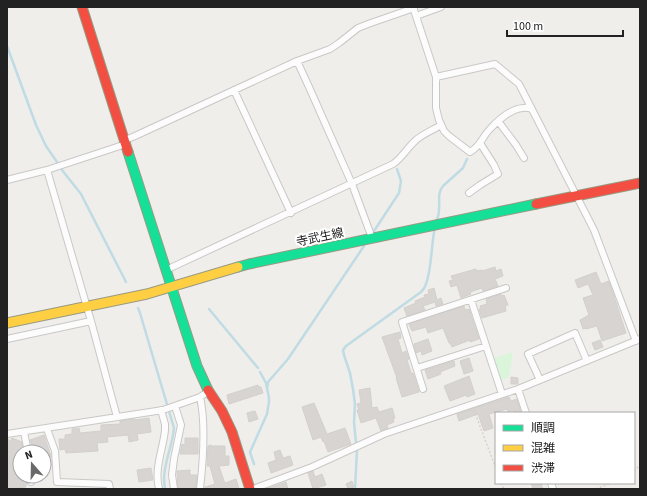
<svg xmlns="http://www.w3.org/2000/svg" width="647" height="496" font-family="'Source Sans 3','Noto Sans JP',sans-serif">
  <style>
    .park { fill: #daf5da }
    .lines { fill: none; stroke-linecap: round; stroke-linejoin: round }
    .stream { stroke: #bfdbe3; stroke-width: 2.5 }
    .building { fill: #d7d4d2; stroke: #d3d0cc }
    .street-casing { stroke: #c9c8c7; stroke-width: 8 }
    .fast-casing { stroke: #999a82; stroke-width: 11 }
    .slow-casing { stroke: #999a82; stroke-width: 11 }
    .jam-casing { stroke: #999a82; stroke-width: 11 }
    .path { stroke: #dccecd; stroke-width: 1.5; stroke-dasharray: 2 2; stroke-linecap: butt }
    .street { stroke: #fdfcfc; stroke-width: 6 }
    .fast { stroke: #16e098; stroke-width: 9 }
    .slow { stroke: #ffcf43; stroke-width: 9 }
    .jam { stroke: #f24e42; stroke-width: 9 }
    .labels { text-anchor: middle; stroke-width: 4; stroke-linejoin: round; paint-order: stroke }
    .street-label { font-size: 12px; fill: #222; stroke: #fff }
  </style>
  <rect width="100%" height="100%" fill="#f0eeeb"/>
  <path class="park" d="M513,352L509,377L501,380L494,358Z"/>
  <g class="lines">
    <path class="stream" d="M7,46L36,125L46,146L57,162
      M62,170L81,194L126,282
      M437,220C438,217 439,213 439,210C440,201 437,193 443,186L463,168L467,159
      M374,231L399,193L401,181L397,169
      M138,308L140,313L174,428C172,450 161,467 165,489
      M209,309L258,368
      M267,389L268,382L288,359L364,246
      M356,443L354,422L355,404L353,389L350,373L344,355L343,350L346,346L421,292C423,290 425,288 426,284C432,268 431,245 435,227
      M254,464L250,452L267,414L269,402V398L266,383L260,372
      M355,489L357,450"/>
  </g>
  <path class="building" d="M495,267L496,271L501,269L503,276L495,279L498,286L483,291L482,288L470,292L471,294L461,298L457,285L451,287L449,281L453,280L451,276L476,269L477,271L482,270V271Z
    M596,272L601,284L609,281L626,333L602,341L597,326L586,329V328L583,329L580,320L589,315L583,298L593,295L588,284L578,288L575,280Z
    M434,288L437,300L441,298L443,304L436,306L435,302L423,306L425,310L407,316L404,308L416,303L415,301L425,297L424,295L429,294L428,290Z
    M501,294V296L504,295L508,305L505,306L506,311L482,318L479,309H481L480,306L487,304L486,299Z
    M464,306L465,310L469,309L479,339L470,342V340L452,347L450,343H449L443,328L428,333L426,327L412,331L409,324Z
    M400,332L401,338L398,339L402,353L406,351L409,359L407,360L411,373H413L419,392L402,397L396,378H397L382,337Z
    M428,339L432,351L422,355L421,351L416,353L414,344Z
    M600,340L603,347L595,350L592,343Z
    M469,358L473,371L464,374L460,361Z
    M454,361L455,366L440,372L441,374L428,379L425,370Z
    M469,376L475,394L467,397L466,395L450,401L444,386Z
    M511,377L518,378V384H511Z
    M258,385L259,387H261L263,393L229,404L227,395Z
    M370,388L372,408L377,407L379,412L392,408L395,418H393L394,422L387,425L388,428L381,431L376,418L361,423L357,410H359L357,404L361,403L359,390Z
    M509,397L511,401L517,399L521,413H514L513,410L508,412L507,409L489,414L493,428L484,431L478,414L459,421L457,414Z
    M314,403L327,434L345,428L351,444L328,452L324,441L323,442L321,437L313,440L302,407Z
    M255,411L258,419L249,422L247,413Z
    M149,418L151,432L137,434L138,440L129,442L128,435L107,437L108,442L97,443L98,451L66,453L65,449L60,450L59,439H65V435L72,434V429L79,428L80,433L101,431V425L120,424V421L135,419V420Z
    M44,435L51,456V457L44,456V452H35L30,440Z
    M12,438L22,442L23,448L17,461H20V476H26L27,484L26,485V487L7,489V439L11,441Z
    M185,438H198V454H180L182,444L185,445Z
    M211,445V446H225V456H229V465L219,466L224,481L225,483L236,479L239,489H205V487L215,484L210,466H207L208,446Z
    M280,450L283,458L290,456L293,465L271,473L268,463L276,460L274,452Z
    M151,468L153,480L139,482L137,470Z
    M190,470V475H197L196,487L190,489H178L177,471Z
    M313,471L315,477L322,474L326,485L313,489L308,473Z
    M352,481L354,487L348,489L346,484Z
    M286,482L288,489H266Z
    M531,483H541L543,489H533Z"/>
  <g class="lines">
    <defs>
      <path id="street" d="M413,7L436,77V108L439,120L444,131L449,136L470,152C481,146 482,137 490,129C498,120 511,109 523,108C527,107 529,108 532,109
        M416,16L441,7
        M297,61L309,87L352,184L372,238
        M436,77L495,64L519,84L594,230L636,341
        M234,90L291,213
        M498,121L516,145L524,158
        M125,140L135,136L297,61L330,49L339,43L358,28L368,24L414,8
        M47,170L91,321L117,417
        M7,180L47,170L126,144
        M469,193L480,185L498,174L494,165L480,143
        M166,270L393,164C402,158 407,148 416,140C423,134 433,130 441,125
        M471,300L502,394
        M7,339L91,321
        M417,368L486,346
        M540,380L528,354L575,333L587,361
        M423,389L402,322L506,288
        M518,389L526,413
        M47,429L55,451L57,482L109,484L110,489
        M24,432L28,452
        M7,434L163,410L200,397L209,391
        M31,476V482
        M551,483L553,489
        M159,489C154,468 163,450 165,430V424L161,410
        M174,489L172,475L174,459L181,425L175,406
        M200,489C203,462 206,423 200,397
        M253,489L312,467L384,434L518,389L640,339"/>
      <path id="fast" d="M128,152L197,366L208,390
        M238,267L249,264L536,204"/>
      <path id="slow" d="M7,323L147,294L238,267"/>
      <path id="jam" d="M82,7L128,152
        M536,204L640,183
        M208,390L222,411L232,432L250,489"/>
    </defs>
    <use href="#street" class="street-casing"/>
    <use href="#fast" class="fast-casing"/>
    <use href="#slow" class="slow-casing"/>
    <use href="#jam" class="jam-casing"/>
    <path class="path" d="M474,410L496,469
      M634,471L640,465
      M501,483L504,489
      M596,489L611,483"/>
    <use href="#street" class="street"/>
    <use href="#fast" class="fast"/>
    <use href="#slow" class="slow"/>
    <use href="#jam" class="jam"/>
  </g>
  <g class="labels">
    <g class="street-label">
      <text transform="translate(320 237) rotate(-12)" y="4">寺武生線</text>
    </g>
  </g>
  <rect width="647" height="496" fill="none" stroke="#222222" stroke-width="16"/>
  <rect x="495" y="412" width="140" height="72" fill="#ffffff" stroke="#a7a7a7"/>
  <rect x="503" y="425" width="20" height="6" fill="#16e098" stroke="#a7a7a7"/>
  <text x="531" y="432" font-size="12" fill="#222222">順調</text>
  <rect x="503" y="445" width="20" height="6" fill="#ffcf43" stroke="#a7a7a7"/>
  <text x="531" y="452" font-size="12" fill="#222222">混雑</text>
  <rect x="503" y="465" width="20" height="6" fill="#f24e42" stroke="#a7a7a7"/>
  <text x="531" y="472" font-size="12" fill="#222222">渋滞</text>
  <g transform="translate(32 464) rotate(340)"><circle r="19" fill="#ffffff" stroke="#a7a7a7"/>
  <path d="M0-3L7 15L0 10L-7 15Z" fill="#6a6968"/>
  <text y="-6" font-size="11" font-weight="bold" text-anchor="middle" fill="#222222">N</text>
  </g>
  <path d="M507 30v6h116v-6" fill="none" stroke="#222222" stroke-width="2"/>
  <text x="513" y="30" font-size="12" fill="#222222" stroke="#ffffff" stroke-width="3" paint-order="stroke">100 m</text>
</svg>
